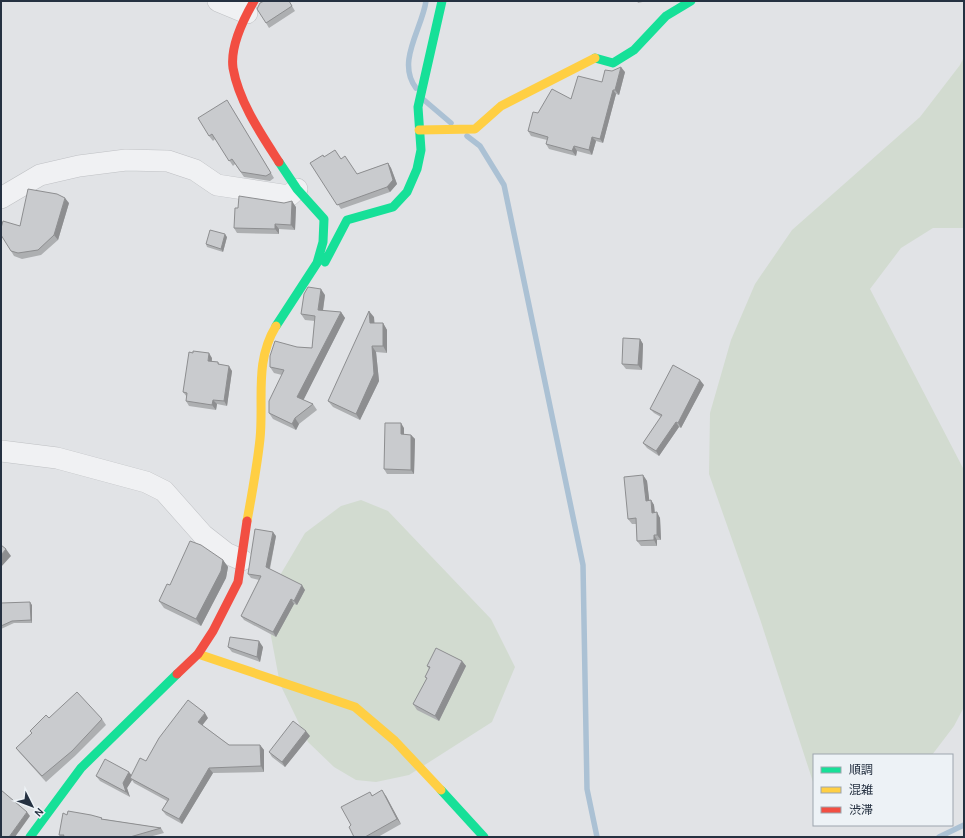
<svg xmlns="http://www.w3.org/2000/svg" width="965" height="838" font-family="Karla,'Noto Sans JP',sans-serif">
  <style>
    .green { fill: #d2dbd0 }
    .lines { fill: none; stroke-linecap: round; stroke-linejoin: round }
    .stream { stroke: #abc1d4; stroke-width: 5.5 }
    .street-casing { stroke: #bfc1c4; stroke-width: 22 }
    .street { stroke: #f0f1f3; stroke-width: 21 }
    .fast { stroke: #16e098; stroke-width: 9 }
    .slow { stroke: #ffcf43; stroke-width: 9 }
    .jam { stroke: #f24e42; stroke-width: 9 }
    .wall { fill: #adafb1 }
    .shaded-wall { fill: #8d8e90 }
    .building { fill: #c9cbce; stroke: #8d8e90 }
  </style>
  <rect width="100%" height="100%" fill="#e1e3e6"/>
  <path class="green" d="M964,57V228H933L901,248L870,289L964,470V707L954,726L932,755H814V785L760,619L709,474L710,413L731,340L755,284L792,230L920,117L960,65Z
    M361,500L388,511L491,619L515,667L492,722L409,775L376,782L356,780L334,767L308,742L280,684L267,615L279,577L305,533L341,506Z"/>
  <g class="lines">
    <path class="stream" d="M416,88C396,62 422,29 426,1
      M424,100L451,123
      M467,136L480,146L504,185L583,565L587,789L597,837
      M939,837L964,825"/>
    <defs>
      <path id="street" d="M218,1L247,13
        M1,198L40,175L79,166L126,160L168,161L195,170L217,185L289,196L297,189
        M1,451L57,458L146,482L164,491L203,535L226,553L242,560"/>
    </defs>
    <use href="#street" class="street-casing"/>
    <use href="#street" class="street"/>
    <path class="fast" d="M595,58L613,63L634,50L666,16L691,1
      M325,262L347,220L393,207L407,192L417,169L421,150L418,107L442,1
      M276,326L317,263L323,242L324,219L297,189L279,162
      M441,790L484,837
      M30,837L81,768L177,674"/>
    <path class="slow" d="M419,130L475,129L501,106L595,58
      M247,521C252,494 257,467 260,439C264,400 254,362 276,326
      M198,654L355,707L395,741L441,790"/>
    <path class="jam" d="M254,1C243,20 230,46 233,68C239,102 261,134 279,162
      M177,674L198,654L213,631L238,582L247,521"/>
  </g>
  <path class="wall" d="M264,1H289L295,11L269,28L266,23Z
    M637,1H647L638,3Z
    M625,72L619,95L616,94L603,143L596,141L592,155L577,151L576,156L549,149L546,144L547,140L531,136L528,131L538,113L571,99Z
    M230,105L274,178L270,181L244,177L235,164L233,166L215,139L213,141L209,136Z
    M341,159L357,174L388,163L391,168L397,184L390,192L341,209L310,163Z
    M69,203L58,240L41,255L22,259L14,256L11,251L20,226Z
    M296,207L295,230L279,229V234L237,233L234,228Z
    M227,237L223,252L207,247L206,244Z
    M325,295L323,311L341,312L345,318L303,400L313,404L317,410L299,424L296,430L273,419L269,413L282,375L274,373L270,367L297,347L312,348L315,321L305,320L301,314Z
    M374,317V323H383L387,330V353L376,352L379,381L360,420L333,407L328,401Z
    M640,339L643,344L642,370L626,369L622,364Z
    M212,358V361L218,362L220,365L232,371L227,406L217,404L216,410L189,406L186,401L187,397L183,392Z
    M704,385L681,428L679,427L659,456L647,448L643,443L661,417L654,413L650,409Z
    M404,428V435H411L415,439L414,474H387L384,469Z
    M643,475L647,481L649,500H651L654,505L655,512L660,518L661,540H657V546H641L637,541L636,524H632L628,519Z
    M276,536L270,569L305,590L297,605L294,604L276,637L244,620L241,616L259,580L251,578L248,574Z
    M223,560L228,567L226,578L201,626L164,608L159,601Z
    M1,603L32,605V623H14L1,629Z
    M228,647H263L260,662L232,652Z
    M462,661L466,666L439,721L417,710L413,704L427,679L425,677L429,669L427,666Z
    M49,718L102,719L106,725L75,756L46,782L20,753L16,748L32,733L30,731Z
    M208,718L202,725L229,745H260L264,750V772L213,773L182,824L166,815L162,810L167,801L134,783L132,780L127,788L130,797L100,781L96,776L132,775L146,761Z
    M310,736L285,767L272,757L269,752Z
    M372,795L386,796L401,824L378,837H354L351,825Z
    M67,815L103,819L161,828L164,833L149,837H61L59,835Z"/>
  <path class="shaded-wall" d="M621,67L625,72L619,95L615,90Z
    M613,90L616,94L603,143L600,139Z
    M592,137L596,141L592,155L589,150Z
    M574,146L577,151L576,156L572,151Z
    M388,163L391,168L397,184L390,192L387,187Z
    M65,198L69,203L58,240L54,235Z
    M292,201L296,207L295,230L291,225Z
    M275,224L279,229V234L275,229Z
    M225,234L227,237L223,252L221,249Z
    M321,289L325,295L322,316L318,310Z
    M369,311L374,317L375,329L370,323Z
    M341,312L345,318L302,403L297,397Z
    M383,323L387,330V353L383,346Z
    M640,339L643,344L642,370L638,365Z
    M372,346L376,352L379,381L360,420L356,414Z
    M209,353L212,358L211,365L208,361Z
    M229,366L232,371L227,406L224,401Z
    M700,380L704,385L681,428L678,423Z
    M213,400L217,404L216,410L212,405Z
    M295,418L299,424L296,430L292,424Z
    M676,422L679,427L659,456L656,451Z
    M401,423L404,428V439L401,434Z
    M411,435L415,439L414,474L411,470Z
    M643,475L647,481L650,506L646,501Z
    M651,500L654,505L655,518L652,513Z
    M657,512L660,518L661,540L657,535Z
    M273,532L276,536L269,571L266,567Z
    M654,535L657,540V546L654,540Z
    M6,549L11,556L1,567V555Z
    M223,560L228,567L226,578L201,626L196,619Z
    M302,585L305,590L297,605L294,601Z
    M291,599L294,604L276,637L273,632Z
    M30,602L32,605V623L31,620Z
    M259,641L263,647L260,662L257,657Z
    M462,661L466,666L439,721L435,716Z
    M205,713L208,718L201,727L198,722Z
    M306,731L310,736L285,767L282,762Z
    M260,745L264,750V772L261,766Z
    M209,768L213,773L182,824L179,819Z
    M129,772L133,777L130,778L132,780L127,788L130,797L126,792L123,783Z
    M382,790L386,796L401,824L397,819Z
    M27,812L30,816L15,837H9Z"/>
  <path class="building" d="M264,1H289L292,6L266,23L257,9L260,3Z
    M621,67L615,90H613L600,139L592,137L589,150L574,146L572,151L546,144L548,137L528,131L533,112L538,113L552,89L571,99L578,76L602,82L605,70L612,71Z
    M227,100L271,173L266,176L241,172L232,159L229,161L212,134L209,136L198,118Z
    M335,150L341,159L345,156L357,174L388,163L393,180L387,187L337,205L310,163L323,155L324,157Z
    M28,189L57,194L65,198L54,235L38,250L18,253L11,251L1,235V228L3,221L20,226Z
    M239,196L284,203L292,201L291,225L275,224V229L234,228L235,208H238Z
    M210,230L225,234L221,249L206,244Z
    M308,287L321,289L318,310L341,312L297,397L313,404L295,418L292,424L269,413V401L284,370L270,367V356L275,341L297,347L312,348L315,316L301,314L304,294Z
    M369,311L370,323H383V346H372L374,374L356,414L328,401Z
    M623,338L640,339L638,365L622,364Z
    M193,351L209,353L208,361L218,362V364L229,366L224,401L213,400L212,405L186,401L187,393L183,392L189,352L193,353Z
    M673,365L700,380L678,423L676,422L656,451L643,443L662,415L650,409Z
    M385,423H401V434L411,435V470L384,469Z
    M643,475L646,501L651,500L652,513L657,512V535H654V540L637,541L636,518L628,519L624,477Z
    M255,529L273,532L266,567L302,585L294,601L291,599L273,632L241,616L261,576L248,574Z
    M190,541L201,545L223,560L221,571L196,619L159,601L167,584L170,585Z
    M1,545L6,549L1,555Z
    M30,602L31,620L12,621L1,626V603Z
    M230,637L259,641L257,657L228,647Z
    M436,648L462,661L435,716L413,704L427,678L425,677L430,667L427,666Z
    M77,692L102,719L72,751L42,776L16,748L32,733L30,731L46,715L49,718Z
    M188,700L205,713L198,722L229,745H260L261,766L209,768L179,819L162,810L169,799L130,778L140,758L146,761L159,738Z
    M293,721L306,731L282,762L269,752Z
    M105,759L129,772L123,783L126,792L96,776Z
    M1,790L27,812L9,837H1Z
    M382,790L397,819L365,837H354L349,827L351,825L341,807L370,792L372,796Z
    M68,811L91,815L102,818L101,819L161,828L130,837H63L64,835H59L63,813L67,815Z"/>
  <rect width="965" height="838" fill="none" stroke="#253141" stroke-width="4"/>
  <rect x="813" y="754" width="140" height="72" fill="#edf2f6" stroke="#9da5ae"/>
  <rect x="821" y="767" width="20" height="6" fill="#16e098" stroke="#9da5ae"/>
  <text x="849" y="774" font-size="12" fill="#253141">順調</text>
  <rect x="821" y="787" width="20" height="6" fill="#ffcf43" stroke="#9da5ae"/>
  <text x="849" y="794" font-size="12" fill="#253141">混雑</text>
  <rect x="821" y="807" width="20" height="6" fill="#f24e42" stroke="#9da5ae"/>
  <text x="849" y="814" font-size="12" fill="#253141">渋滞</text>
  <g transform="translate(32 806) rotate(132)" stroke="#edf2f6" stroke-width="3" paint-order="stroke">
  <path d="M0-3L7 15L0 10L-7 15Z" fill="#253141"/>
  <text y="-6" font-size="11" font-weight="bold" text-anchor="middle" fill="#253141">N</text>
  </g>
</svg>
